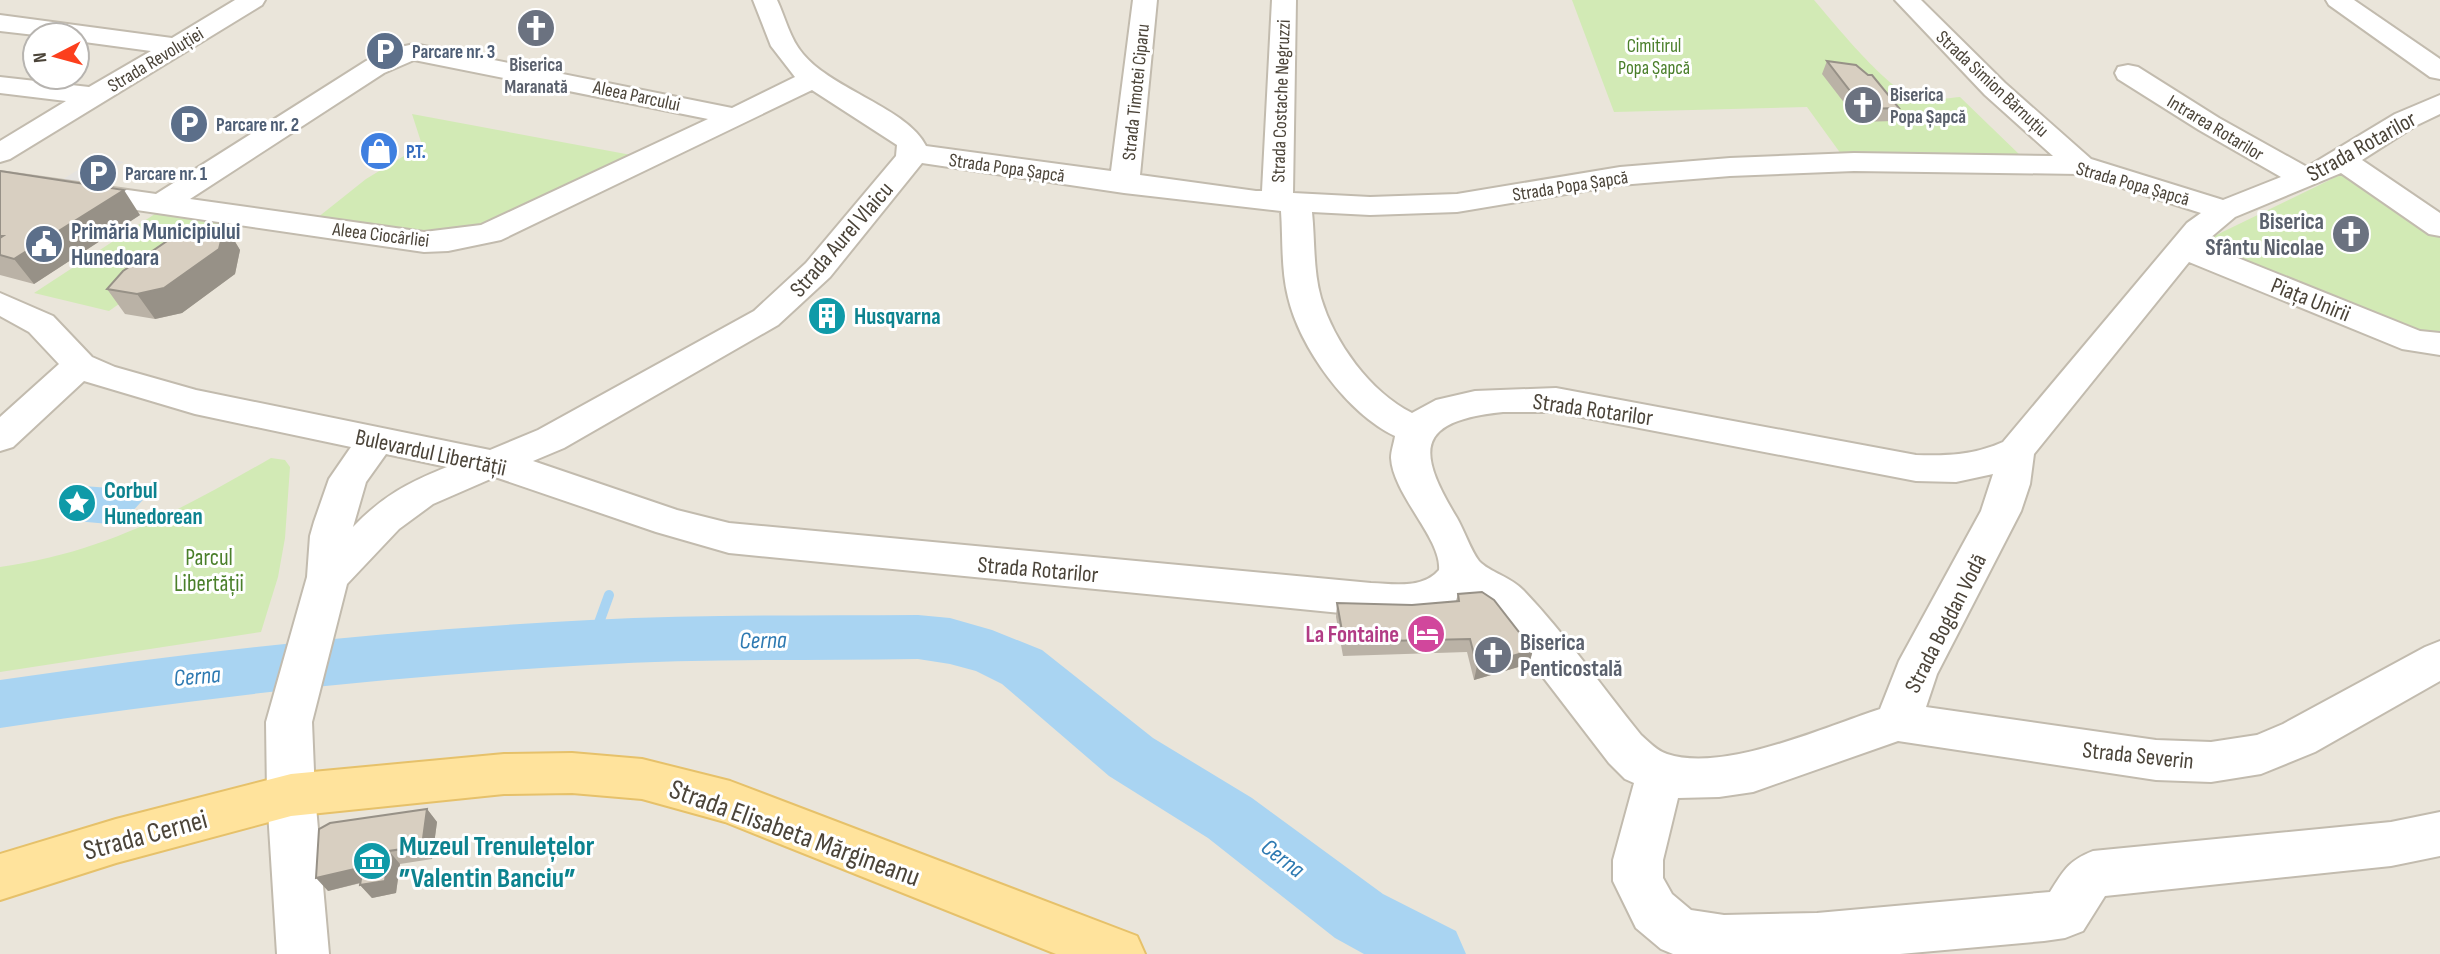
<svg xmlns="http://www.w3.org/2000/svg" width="2440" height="954" font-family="'Sofia Sans Condensed',sans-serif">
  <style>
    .residential { fill: #eae5da; fill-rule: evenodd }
    .green { fill: #d2eab5 }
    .parking { fill: #e5e3e0 }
    .water { fill: #a9d4f2 }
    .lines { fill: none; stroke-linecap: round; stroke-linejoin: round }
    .stream { stroke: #a9d4f2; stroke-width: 10 }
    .river { fill: #a9d4f2; fill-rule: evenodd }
    .minor-casing { stroke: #c2bbae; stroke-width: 4 }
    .major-casing { stroke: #e6c16a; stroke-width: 4 }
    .minor { fill: #fff; fill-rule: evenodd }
    .major { fill: #ffe39c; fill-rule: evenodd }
    .wall { fill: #bab2a6 }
    .shaded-wall { fill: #979187 }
    .building { fill: #d8cfc1; stroke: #979187; stroke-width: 2 }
    .labels { text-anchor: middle; stroke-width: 6; stroke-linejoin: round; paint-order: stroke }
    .far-park-label { font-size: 19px; fill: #4a7f2a; stroke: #fff }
    .far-service-label { font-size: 19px; font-weight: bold; fill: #4e5e75; stroke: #fff; text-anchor: start }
    .far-street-label { font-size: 19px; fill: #4b4439; stroke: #fff }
    .far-worship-label { font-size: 19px; font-weight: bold; fill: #5b616d; stroke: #fff }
    .far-shop-label { font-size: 19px; font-weight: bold; fill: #366cbe; stroke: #fff; text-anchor: start }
    .street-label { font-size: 23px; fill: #4b4439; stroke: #fff }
    .worship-label { font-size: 23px; font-weight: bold; fill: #5b616d; stroke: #fff; text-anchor: end }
    .service-label { font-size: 23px; font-weight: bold; fill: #4e5e75; stroke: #fff; text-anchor: start }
    .culture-label { font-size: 23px; font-weight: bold; fill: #0d838f; stroke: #fff; text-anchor: start }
    .park-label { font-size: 23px; fill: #4a7f2a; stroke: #fff }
    .hotel-label { font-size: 23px; font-weight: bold; fill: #b23c85; stroke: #fff; text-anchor: end }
    .water-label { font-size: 24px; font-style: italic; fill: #2e7ab2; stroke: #fff }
    .near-street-label { font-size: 28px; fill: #4b4439; stroke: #fff }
    .near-culture-label { font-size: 28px; font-weight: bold; fill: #0d838f; stroke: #fff; text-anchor: start }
  </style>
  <rect width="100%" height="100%" fill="#f6f3ec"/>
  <path class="residential" d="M0,0H2440V954H0ZM35,35H77V77H35Z"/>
  <path class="green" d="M1572,0H1814C1834,23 1888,91 1916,98C1928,102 1947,98 1960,97L2022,157L1841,154L1807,107L1614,112Z
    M412,114L642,157L474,229L428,233L317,218L366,179L422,145Z
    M2346,172L2440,237V333L2407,330L2205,250L2206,240Z
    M161,210L232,225L109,311L34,293Z
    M271,458L285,460L290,467L285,538L278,577L261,632L0,672V567C106,552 180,510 271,458Z"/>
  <path class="parking" d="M99,157L124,162L84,186L60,181Z"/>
  <path class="water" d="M83,486L151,491L120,525L76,521Z"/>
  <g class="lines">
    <path class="stream" d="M592,642L609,595"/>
    <path class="river" d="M918,615L950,618L992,630L1042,650L1153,738L1252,798L1383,894L1456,931L1466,954H1364L1335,938L1208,838L1109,776L1002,684L976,671L950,664L918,659C809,661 699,658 590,665C392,676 196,698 0,728V680C196,651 392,630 590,620C699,614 809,616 918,615Z"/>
    <defs>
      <path id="minor" d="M235,0H265L262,5L10,159L0,162V141L66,101L0,93V77L89,87L151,51L77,41V35H35L0,31V15L172,38Z
        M753,0H777C785,17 790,39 803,54C833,90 907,108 926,146L1111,171L1133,0H1157L1140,175L1256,191H1262L1272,0H1296L1293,193L1370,197L1457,194L1620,167L1730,158L1854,153L2053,156L1985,95L1895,0H1921L2005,83L2091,159L2223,200L2281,177L2199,130L2118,79L2115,73L2118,67L2128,65L2138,67L2219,118L2307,167L2395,114L2440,95V114L2415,126L2362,160L2440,213V236L2429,234L2341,173L2235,217L2203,244L2420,331L2440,333V355L2402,349L2189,262L2034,454L2030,484L2021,511L1937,674L1926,707L2156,740L2211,742L2257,735L2283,724L2425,647L2440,641V681L2315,752L2261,774L2211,782L2156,780L1898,741L1753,792L1719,797L1678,798L1663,860V878L1672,894L1691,910L1724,915L1817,913L2050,892C2064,870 2068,861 2093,851L2391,822L2440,812V856L2391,866L2105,896L2083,931L2065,938L2044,941L1900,954H1673L1661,949L1636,928L1613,881V860L1634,783L1625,779L1609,763L1493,612L1468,594C1446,619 1402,617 1371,616L729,553L656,532L495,477L433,504L399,529L347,584L312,722L315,795L329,954H277L267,795L266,722L307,577L310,536L314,522L329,479L351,447L195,414L84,381L13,447L0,451V417L59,364L29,332L0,316V293L53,316L92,357L115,367L196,390L490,450L538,430L754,311L806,263L896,156L897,145L812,90L501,240L448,251L424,252L0,190V172L156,194L366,61L387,50L414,44L732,108L795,77L771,46ZM414,60L708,119L481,225L424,232L190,199L384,73ZM922,163L1124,193L1281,211C1283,239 1281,269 1288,297C1300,348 1347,413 1395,436C1394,443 1391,451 1391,458C1393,495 1442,539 1439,570C1423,589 1394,584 1371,583L729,523L677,510L533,461L564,448L778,325L830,277ZM1854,171L2079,174L2201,213L2187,223L2003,442C1974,455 1947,456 1916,455L1556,388L1475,391L1436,400L1412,413C1370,392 1334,342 1321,298C1313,270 1315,240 1312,212L1370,215L1457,212L1620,185L1730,176ZM1503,412H1556L1916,481L1956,482L1993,474L1981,511L1899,661L1880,709C1825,727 1723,773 1667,754C1657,751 1649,742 1641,735C1602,687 1566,635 1523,590C1511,577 1489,572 1479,561C1471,551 1464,530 1457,518C1415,449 1417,421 1503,412ZM386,454L447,467C407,483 383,496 353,527L366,482Z
        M2326,0H2354L2440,59V79L2430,77L2329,5Z"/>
      <path id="major" d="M572,753L642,759L730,781L1137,936L1145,954H1056L725,822L642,799L572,793L504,794L291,816L116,863L0,900V854L116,819L291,774L504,754Z"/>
    </defs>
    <use href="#minor" class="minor-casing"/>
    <use href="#major" class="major-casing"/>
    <use href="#minor" class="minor"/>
    <use href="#major" class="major"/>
  </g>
  <path class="wall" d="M1827,61L1899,108L1894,121L1859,122L1822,74Z
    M0,171L140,215L34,284L0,275Z
    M225,225L240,250L235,274L182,313L155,319L125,314L107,289Z
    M1458,594L1533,650L1529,664L1474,680L1467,652L1343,656L1336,617L1337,603L1412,605L1456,601Z
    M427,809L437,822L432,859L400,864L396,893L372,898L360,885L361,883L328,891Z"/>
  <path class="shaded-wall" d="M124,190L140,215L34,284L14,259Z
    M225,225L240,250L235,274L182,313L155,319L137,294Z
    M1533,650L1529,664L1474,680L1477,666Z
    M427,809L437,822L432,859L422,846Z
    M389,851L400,864L396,893L372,898L360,885Z
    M363,867L375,879L328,891L316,878Z"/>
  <path class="building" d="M1827,61L1856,65L1868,75H1872L1899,108L1864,109Z
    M0,171L124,190L14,259L0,255V238L3,236H0Z
    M225,225L219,249L164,288L137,294L107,289L123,271L173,237Z
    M1482,592L1494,600L1533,650L1477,666L1470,639L1344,642L1337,603L1412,605L1459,601L1458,594Z
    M427,809L422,846L389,851L385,881L360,885L363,867L316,878L319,829L330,823Z"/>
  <defs>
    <symbol id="church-disc" viewBox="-11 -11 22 22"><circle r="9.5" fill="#6b7280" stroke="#fff"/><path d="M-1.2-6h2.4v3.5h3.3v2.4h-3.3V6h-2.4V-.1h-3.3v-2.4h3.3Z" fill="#fff"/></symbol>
    <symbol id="parking-disc" viewBox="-11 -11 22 22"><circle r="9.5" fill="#5c6f8a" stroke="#fff"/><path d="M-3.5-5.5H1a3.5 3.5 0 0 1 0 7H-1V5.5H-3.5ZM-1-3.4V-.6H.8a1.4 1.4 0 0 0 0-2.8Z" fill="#fff"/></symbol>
    <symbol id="shop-disc" viewBox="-11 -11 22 22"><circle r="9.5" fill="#3f7fe0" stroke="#fff"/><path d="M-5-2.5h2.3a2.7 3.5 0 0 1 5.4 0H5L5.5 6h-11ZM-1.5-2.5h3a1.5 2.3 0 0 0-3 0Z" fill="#fff"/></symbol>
    <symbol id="civic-disc" viewBox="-11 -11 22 22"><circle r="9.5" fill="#5c6f8a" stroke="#fff"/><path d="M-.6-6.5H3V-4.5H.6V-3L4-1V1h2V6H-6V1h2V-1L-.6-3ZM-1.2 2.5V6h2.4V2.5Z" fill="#fff"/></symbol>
    <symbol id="building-disc" viewBox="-11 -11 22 22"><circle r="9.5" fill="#0f9aa8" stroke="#fff"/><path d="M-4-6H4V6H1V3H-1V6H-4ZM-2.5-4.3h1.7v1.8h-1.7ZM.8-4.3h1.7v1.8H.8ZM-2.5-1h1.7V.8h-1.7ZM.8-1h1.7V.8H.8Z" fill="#fff"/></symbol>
    <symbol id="sight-disc" viewBox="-11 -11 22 22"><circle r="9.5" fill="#0f9aa8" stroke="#fff"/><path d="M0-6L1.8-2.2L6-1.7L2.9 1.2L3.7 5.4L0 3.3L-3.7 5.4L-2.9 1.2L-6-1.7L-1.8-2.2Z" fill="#fff"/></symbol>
    <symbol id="hotel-disc" viewBox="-11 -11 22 22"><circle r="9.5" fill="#d1479c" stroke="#fff"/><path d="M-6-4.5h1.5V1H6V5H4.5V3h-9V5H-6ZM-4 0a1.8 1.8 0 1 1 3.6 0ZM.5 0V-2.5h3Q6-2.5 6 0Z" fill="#fff"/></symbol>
    <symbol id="museum-disc" viewBox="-11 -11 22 22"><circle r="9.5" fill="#0f9aa8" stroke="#fff"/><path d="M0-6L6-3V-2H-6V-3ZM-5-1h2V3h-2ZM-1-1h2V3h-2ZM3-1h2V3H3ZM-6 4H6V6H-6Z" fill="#fff"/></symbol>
  </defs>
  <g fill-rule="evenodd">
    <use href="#church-disc" x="514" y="6" width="44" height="44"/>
    <use href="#parking-disc" x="363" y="29" width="44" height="44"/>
    <use href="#church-disc" x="1841" y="83" width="44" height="44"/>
    <use href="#parking-disc" x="167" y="102" width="44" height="44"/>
    <use href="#shop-disc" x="357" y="129" width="44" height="44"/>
    <use href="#parking-disc" x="76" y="151" width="44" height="44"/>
    <use href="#church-disc" x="2329" y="212" width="44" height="44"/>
    <use href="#civic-disc" x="22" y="222" width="44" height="44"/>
    <use href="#building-disc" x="805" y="294" width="44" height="44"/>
    <use href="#sight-disc" x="55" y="481" width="44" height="44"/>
    <use href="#hotel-disc" x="1404" y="612" width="44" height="44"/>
    <use href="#church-disc" x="1471" y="633" width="44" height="44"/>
    <use href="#museum-disc" x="350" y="839" width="44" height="44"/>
  </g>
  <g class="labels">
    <g class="far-park-label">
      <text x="1654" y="52">Cimitirul<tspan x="1654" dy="22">Popa Șapcă</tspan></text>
    </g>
    <g class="far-service-label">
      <text x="412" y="58">Parcare nr. 3</text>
      <text x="216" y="131">Parcare nr. 2</text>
      <text x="125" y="180">Parcare nr. 1</text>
    </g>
    <g class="far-street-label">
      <text transform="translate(155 59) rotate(-31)" y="7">Strada Revoluției</text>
      <text transform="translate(1993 83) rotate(43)" y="7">Strada Simion Bărnuțiu</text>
      <text transform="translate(1135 92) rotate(-84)" y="7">Strada Timotei Ciparu</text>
      <text transform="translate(637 95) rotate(12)" y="7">Aleea Parcului</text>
      <text transform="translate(1280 101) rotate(-88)" y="7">Strada Costache Negruzzi</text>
      <text transform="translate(2216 127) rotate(31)" y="7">Intrarea Rotarilor</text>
      <text transform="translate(1007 167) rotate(8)" y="7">Strada Popa Șapcă</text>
      <text transform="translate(2133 183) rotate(16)" y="7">Strada Popa Șapcă</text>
      <text transform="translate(1570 185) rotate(-9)" y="7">Strada Popa Șapcă</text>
      <text transform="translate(381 234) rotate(7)" y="7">Aleea Ciocârliei</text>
    </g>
    <g class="far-worship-label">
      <text x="536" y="71">Biserica<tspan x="536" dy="22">Maranată</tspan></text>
      <text x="1890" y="101" text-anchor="start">Biserica<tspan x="1890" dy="22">Popa Șapcă</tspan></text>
    </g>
    <g class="far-shop-label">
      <text x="406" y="158">P.T.</text>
    </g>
    <g class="street-label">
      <text transform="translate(2361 146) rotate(-29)" y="8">Strada Rotarilor</text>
      <text transform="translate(841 239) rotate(-49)" y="8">Strada Aurel Vlaicu</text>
      <text transform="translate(2311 299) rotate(22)" y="8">Piața Unirii</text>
      <text transform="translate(1593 409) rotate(8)" y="8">Strada Rotarilor</text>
      <text transform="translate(431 452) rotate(12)" y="8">Bulevardul Libertății</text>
      <text transform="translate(1038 569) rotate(5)" y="8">Strada Rotarilor</text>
      <text transform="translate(1945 623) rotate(-63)" y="8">Strada Bogdan Vodă</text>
      <text transform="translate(2138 755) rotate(6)" y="8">Strada Severin</text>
    </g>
    <g class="worship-label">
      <text x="2324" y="229">Biserica<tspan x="2324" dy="26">Sfântu Nicolae</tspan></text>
      <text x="1520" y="650" text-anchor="start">Biserica<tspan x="1520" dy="26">Penticostală</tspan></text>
    </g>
    <g class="service-label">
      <text x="71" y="239">Primăria Municipiului<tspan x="71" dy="26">Hunedoara</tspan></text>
    </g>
    <g class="culture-label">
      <text x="854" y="324">Husqvarna</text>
      <text x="104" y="498">Corbul<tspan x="104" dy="26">Hunedorean</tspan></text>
    </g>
    <g class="park-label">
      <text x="209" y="565">Parcul<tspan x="209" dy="26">Libertății</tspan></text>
    </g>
    <g class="hotel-label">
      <text x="1399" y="642">La Fontaine</text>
    </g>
    <g class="water-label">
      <text transform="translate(763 640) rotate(-1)" y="8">Cerna</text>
      <text transform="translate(197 676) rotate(-5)" y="8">Cerna</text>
      <text transform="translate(1283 858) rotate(37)" y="8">Cerna</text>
    </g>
    <g class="near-street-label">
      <text transform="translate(795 832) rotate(20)" y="10">Strada Elisabeta Mărgineanu</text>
      <text transform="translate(145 834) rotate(-15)" y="10">Strada Cernei</text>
    </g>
    <g class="near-culture-label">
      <text x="399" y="855">Muzeul Trenulețelor<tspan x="399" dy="32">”Valentin Banciu”</tspan></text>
    </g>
  </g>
  <g transform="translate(56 56) rotate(264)"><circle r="33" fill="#ffffff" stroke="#b7b4b0" stroke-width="2"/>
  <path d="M0-5L12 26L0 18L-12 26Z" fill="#fc3f1d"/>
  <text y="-10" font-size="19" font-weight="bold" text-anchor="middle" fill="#4b4439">N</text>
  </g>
</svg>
